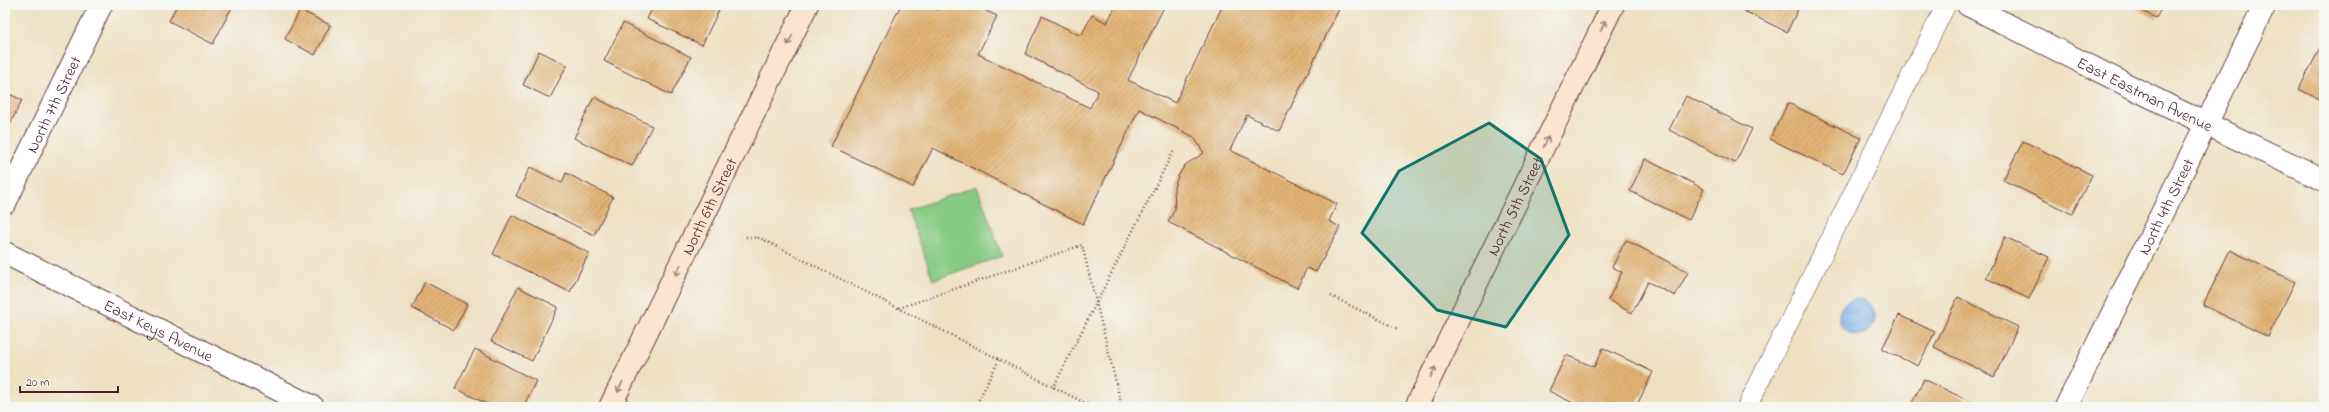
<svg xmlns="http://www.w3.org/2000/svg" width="2329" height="412" font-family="'Indie Flower',sans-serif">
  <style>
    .pitch { fill: #86ca84; stroke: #687458 }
    .water { fill: url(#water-ripples); stroke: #5f6688 }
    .building { fill: url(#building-hatch) }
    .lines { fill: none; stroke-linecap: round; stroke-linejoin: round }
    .service-casing { stroke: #633c42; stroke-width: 20 }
    .minor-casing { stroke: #633c42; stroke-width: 24 }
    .secondary-casing { stroke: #633c42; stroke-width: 24 }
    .path { stroke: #633c42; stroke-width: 2.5; stroke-dasharray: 1 3; stroke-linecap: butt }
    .service { stroke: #fff; stroke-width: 19 }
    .minor { stroke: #fff; stroke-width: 22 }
    .secondary { stroke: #fce5cf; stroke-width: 22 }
    .oneway { stroke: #a3827d }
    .marked { fill: #0f766e; fill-opacity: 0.2; stroke: #0f766e; stroke-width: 3; stroke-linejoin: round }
    .labels { text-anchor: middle; stroke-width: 3; stroke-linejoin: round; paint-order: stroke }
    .street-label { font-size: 16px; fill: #4a1f2b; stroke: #f6f6f2 }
  </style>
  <defs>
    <pattern id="water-ripples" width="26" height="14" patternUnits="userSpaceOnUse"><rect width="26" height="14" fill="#74aee4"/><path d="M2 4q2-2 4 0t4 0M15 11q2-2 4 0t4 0" fill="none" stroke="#618db9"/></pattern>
    <pattern id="building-hatch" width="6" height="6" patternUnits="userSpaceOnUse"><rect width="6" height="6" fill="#e2b375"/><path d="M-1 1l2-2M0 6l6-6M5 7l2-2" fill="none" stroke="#b99160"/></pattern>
  </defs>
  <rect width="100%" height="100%" fill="#f6f6f2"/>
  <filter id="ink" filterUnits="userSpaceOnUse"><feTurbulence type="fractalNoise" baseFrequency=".025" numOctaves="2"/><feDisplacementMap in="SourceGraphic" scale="8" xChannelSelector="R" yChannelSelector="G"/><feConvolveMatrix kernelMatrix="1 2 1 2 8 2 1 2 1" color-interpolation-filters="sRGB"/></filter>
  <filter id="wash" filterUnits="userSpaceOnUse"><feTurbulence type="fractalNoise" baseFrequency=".012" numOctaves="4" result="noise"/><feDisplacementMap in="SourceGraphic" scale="16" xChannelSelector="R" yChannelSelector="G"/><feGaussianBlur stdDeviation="0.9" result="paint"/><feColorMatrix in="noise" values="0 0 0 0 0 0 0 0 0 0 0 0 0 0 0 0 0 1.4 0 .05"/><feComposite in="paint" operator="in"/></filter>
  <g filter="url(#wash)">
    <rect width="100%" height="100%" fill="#eee1c2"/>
    <path class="pitch" d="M977,186L1002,256L933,280L908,210Z"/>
    <path class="water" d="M1839 317a18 18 0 1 1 36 0a18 18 0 1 1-36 0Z"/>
    <g id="blocks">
      <path class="building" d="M177,5H233L213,44L169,21Z
        M654,5H710L719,10L702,45L647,19Z
        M901,5H927L938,10L940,5H974L997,16L978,54L1090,108L1098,91L1025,54L1042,16L1081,36L1092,15L1107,23L1116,5H1165L1128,80L1175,103L1223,5H1341L1279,131L1247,115L1230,150L1337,204L1329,221L1340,227L1316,272L1307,268L1297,288L1168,222L1175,209L1174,187L1178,176L1185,165L1204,153L1194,137L1139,109L1083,224L933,148L913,187L831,146Z
        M1732,5H1800L1787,32Z
        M2130,5H2163L2156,18Z
        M300,10L330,25L315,55L285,39Z
        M623,23L691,57L671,95L604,61Z
        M2320,48L2324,51V102L2299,89Z
        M539,51L567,65L550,98L523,85Z
        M5,92L22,100L5,134Z
        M1686,96L1752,129L1735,163L1669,130Z
        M594,97L652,126L632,166L574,138Z
        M1788,103L1861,138L1843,174L1770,139Z
        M2023,141L2092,175L2072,214L2003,180Z
        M1645,159L1704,189L1689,220L1630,191Z
        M530,167L562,183L566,173L613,197L594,235L516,196Z
        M512,215L589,253L570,292L493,254Z
        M2005,237L2049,257L2029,299L1986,278Z
        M1626,240L1688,272L1675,296L1648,282L1632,313L1608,300L1622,272L1612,267Z
        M2230,250L2295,282L2268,337L2203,305Z
        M425,282L467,304L454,330L412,308Z
        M518,287L558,307L532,361L491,341Z
        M1958,297L2018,327L1994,377L1934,347Z
        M1899,315L1935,332L1918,366L1882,349Z
        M1603,348L1653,372L1636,407H1581L1549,391L1566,355L1594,367Z
        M475,349L536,381L523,407H493L455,388Z
        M1924,379L1977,405L1976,407H1910Z"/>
    </g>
  </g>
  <g filter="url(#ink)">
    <use href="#blocks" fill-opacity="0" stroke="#633c42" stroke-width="1"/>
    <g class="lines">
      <defs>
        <path id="service" d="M1747,407L1946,5"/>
        <g id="minor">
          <path id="s1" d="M1968,5L2171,107L2324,180"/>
          <path id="s2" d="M5,203L101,5"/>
          <path id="s3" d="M5,253L313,407"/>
          <path id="s4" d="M2066,407L2265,5"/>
        </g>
        <g id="secondary">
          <path id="s5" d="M610,407L807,5"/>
          <path id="s6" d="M1416,407L1613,5"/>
        </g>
      </defs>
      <use href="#service" class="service-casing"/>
      <use href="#minor" class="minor-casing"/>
      <use href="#secondary" class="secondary-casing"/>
      <path class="path" d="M746,237L760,238L1093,407
        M1331,296L1398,329
        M899,308L1082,245L1122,407
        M1053,388L1174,150
        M975,407L999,360"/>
      <use href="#service" class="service"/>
      <use href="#minor" class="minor"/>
      <use href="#secondary" class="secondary"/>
    </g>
    <defs><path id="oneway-shaft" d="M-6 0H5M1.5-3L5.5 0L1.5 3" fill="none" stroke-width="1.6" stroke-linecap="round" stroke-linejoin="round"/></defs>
    <g class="oneway">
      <use href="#oneway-shaft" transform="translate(1603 26) rotate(-64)"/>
      <use href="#oneway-shaft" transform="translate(790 40) rotate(116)"/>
      <use href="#oneway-shaft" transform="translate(1546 142) rotate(-64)"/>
      <use href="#oneway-shaft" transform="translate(678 270) rotate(116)"/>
      <use href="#oneway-shaft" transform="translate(1433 372) rotate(-64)"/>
      <use href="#oneway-shaft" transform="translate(620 387) rotate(116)"/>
    </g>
  </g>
  <path class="marked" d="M1489,123L1541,159L1569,235L1506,327L1437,310L1362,233L1399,171Z"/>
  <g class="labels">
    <g class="street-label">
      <text dy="6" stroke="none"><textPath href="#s1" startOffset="198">East Eastman Avenue</textPath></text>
      <text dy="6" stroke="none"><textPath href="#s2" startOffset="110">North 7th Street</textPath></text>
      <text dy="6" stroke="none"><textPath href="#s5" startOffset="224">North 6th Street</textPath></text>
      <text dy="6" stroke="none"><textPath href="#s6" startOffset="224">North 5th Street</textPath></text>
      <text dy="6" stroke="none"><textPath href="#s4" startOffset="224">North 4th Street</textPath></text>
      <text dy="6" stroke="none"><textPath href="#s3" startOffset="172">East Keys Avenue</textPath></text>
    </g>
  </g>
  <rect width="2329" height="412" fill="none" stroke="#f6f6f2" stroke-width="20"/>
  <path d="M20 386v6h98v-6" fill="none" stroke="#4a1f2b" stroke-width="2"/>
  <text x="26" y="386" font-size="12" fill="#4a1f2b" stroke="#f6f6f2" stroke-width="3" paint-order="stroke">20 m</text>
</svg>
